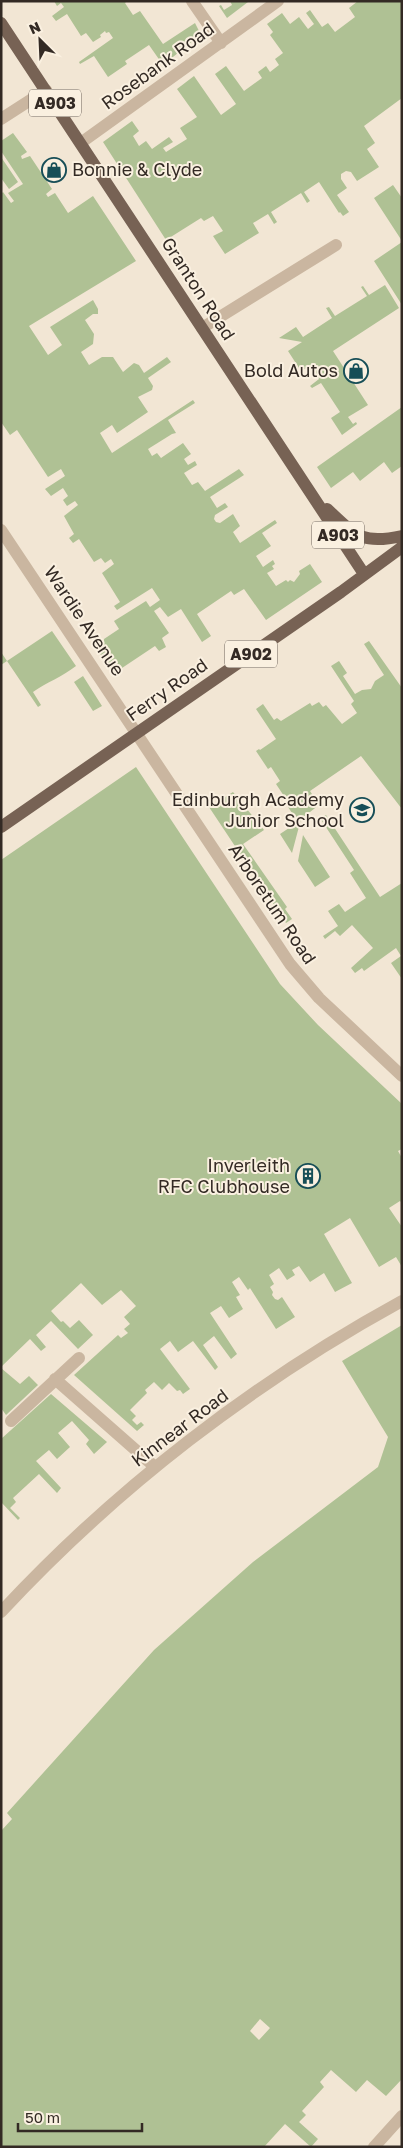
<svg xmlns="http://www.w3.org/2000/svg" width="403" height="2148" font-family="'Golos Text',sans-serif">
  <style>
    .green { fill: #afc194; fill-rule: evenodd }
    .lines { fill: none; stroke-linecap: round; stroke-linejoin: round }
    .minor { stroke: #cab6a0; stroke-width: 12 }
    .primary { stroke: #776254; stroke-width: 12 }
    .labels { text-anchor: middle; stroke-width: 4; stroke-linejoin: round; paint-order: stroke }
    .shield { fill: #faf0e0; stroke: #6f655c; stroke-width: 1 }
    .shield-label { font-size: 16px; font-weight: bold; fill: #332a24 }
    .street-label { font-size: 18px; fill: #332a24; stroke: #faf0e0 }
    .poi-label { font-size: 18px; fill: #332a24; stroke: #faf0e0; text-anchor: end }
  </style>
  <rect width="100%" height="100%" fill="#f2e6d4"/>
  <path class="green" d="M54,1H127L125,3L133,15L140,11L163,44L195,23L199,31V36L163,65L149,45L125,61L127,64L108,77L94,56L80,64L79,62L113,38L109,32L106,33L105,31L100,35L101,37L93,42L86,33L81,36L67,14L56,21L52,16L64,7L61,3L57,6Z
    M230,1H247L248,2L227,18L219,6L221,5L224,10L232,5Z
    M358,1H402V98L364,126L375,143L367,149L379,167L357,181L351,172L346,171L341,174V179L347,188L337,195L349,212L343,216L340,212L339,213L319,182L304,192L310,201L307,203L301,193L271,212L277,222L274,224L268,214L253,223L259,233L225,254L213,236L223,231L213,216L204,221L201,218L166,240L103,142L132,121L139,131L133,136L139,146L146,141L152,149L169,137L173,142L163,148L166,152L187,139L180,128L197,117L177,89L194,76L221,115L236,104L215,74L226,66L244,91L262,78L258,72L266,66L270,72L279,65L275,59L283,53L270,35L273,32L267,24L282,13L290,24L299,17L308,29L314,24L306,13L310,10L322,27L328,23L335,32L355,17L349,8Z
    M13,133L27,152L21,156L22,159L30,156L52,189L46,194L48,197L55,193L68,213L93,196L136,261L29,326L48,355L62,345L50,327L93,300L98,309V314H93L85,320L94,334L93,344L81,352L89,365L102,357H113L123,372L134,363L139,365L144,373L167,357L171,362L148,378L153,386L152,390L138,397L148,412L117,433L112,425L100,433L112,453L193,400L195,403L168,420L176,433L172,434L148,449L152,456L157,453L161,458L183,443L191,454L184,459L188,465L195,461L197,465L184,473L192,485L198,482L205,491L239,469L244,475L210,497L217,508L225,503L228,507L215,515L214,519L216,522L220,523L233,514L240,526L233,532L240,543L275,520L277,523L262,533L271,546L256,556L263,567L273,560L275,564L272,566L274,569L267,573L276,586L286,580L288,582L290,580L294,582L300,574L299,571L310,564L322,582L266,620L244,589L234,595L231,591L197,614L211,636L202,642L181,609L168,617L160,607L154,611L169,633L162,638L166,647L159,651L155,646L113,674L97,649L103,645L104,639L119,629L114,621L146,601L150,607L160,600L152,588L117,610L114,606L120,602L102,573L114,564L111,559L105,563L101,558L94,562L79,539L73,543L69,538L74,534L64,516L78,505L75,501L67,506L63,500L68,496L63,488L51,496L45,489L65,476L61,469L48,477L17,430L10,435L1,422V194L3,192L11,203L14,201L8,193L23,184L1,151V141Z
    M1,157L18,182L9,189L1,178Z
    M393,185L402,198V241L374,198Z
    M402,242V305L374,261Z
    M385,285L399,308L333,351L368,405L348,417L353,424L356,422L357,424L342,435L331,418L340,412L321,383L312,388L310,386L319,379L310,366L301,371L288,351L302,342L279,338L296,327L303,337L332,318L326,308L329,307L335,316L367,296L361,287L363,286L369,295Z
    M402,407V466L392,473L384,462L360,481L353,472L331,488L317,467Z
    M52,631L76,666C62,677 47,682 33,692L41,705L38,707L7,661L1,665V652L7,661Z
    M369,641L402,688L400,775L402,809L361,756L310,791L319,805L301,819L292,853L280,834L298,822L286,804L288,802L276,784L280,781L271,767L268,769L256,751L259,749L260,750L276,739L256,709L263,704L274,720L277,718L281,721L310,703L312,706L319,702L323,707L326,705L342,724L357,713L351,704L354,701L331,666L339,661L347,673L343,676L355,694L362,690L371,689L375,681L384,675L364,644Z
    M83,676L102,706L93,711L74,682Z
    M136,767L280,984L318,1025L402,1104V1149L398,1151L402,1158V1203L400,1201L389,1208L402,1227V1267L396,1257L379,1267L350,1218L324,1234L352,1283L335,1292L324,1273L310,1282L299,1266L292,1270L295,1275L287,1280L279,1268L269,1275L274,1284L270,1287L273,1292L272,1295L275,1299L278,1300L282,1297L295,1317L276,1329L250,1288L248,1290L239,1277L232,1282L240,1295L236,1297L243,1309L229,1318L221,1306L210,1313L237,1354L231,1359L214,1336L203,1345L218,1367L215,1370L193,1341L178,1352L170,1341L160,1349L190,1389L183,1394L180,1390L177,1391L169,1383L162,1390L154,1382L145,1390L147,1393L130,1410L136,1416L132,1420L137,1425L141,1422L144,1425L137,1431L74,1375L118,1335L121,1338L128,1333L124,1329L130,1324L124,1317L136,1306L121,1290L102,1305L81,1283L51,1311L61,1322L63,1321L70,1328L79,1320L93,1335L78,1349L51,1321L36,1335L46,1347L41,1351L30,1339L1,1367V860Z
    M233,792L264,830L243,844L287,907L285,909L292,919L286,923L209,807Z
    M326,815L380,897L402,883V979L391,963L401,956L396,948L364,971L362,968L355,973L351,968L373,948L352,925L340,936L335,931L325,939L323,936L338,926L328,911L339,904L345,912L366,898L350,873L354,870L320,818Z
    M303,835L330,877L315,887L298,861Z
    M402,1325V2079L386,2096L367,2080L356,2092L331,2070L320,2082L324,2087L302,2111L306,2115L299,2122L318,2139L311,2147L285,2124L264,2147H1V1831L12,1819L7,1813L154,1650L253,1562L378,1467L388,1437L342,1361ZM260,2019L270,2028L259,2040L250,2031Z
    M1,1368L20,1384L29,1376L38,1385L6,1415L1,1408Z
    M51,1394L107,1442L94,1454L86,1444L89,1440L72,1421L58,1433L70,1447L57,1459L49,1450L36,1461L61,1488L57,1493L39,1474L13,1498L16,1502L10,1508L20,1518L18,1520L1,1502V1439Z"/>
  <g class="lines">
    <path class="minor" d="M192,1L221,43
      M1,119L46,90
      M82,142L278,1
      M202,328L336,245
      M1,530L290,964L319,998L402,1076
      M55,1379L155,1467
      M11,1421L79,1358
      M1,1612C116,1488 254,1382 402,1301
      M374,2147L402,2116"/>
    <path class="primary" d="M1,23L364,574
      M327,509C355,535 361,545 402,536
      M1,827L341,592L402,547"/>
  </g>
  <defs>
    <symbol id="shop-ring" viewBox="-11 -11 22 22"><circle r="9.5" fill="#faf0e0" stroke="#174e57" stroke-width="1.5"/><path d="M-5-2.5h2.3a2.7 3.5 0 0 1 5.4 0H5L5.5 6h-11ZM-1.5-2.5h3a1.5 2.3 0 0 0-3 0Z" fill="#174e57"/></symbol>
    <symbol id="school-ring" viewBox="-11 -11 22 22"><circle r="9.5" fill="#faf0e0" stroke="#174e57" stroke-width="1.5"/><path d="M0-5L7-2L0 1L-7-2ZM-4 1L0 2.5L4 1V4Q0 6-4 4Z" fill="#174e57"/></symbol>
    <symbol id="building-ring" viewBox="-11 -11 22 22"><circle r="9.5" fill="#faf0e0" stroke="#174e57" stroke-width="1.5"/><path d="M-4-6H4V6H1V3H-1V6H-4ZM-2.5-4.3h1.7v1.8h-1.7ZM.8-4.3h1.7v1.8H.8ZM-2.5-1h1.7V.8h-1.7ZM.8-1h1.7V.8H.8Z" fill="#174e57"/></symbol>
  </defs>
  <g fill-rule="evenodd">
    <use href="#shop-ring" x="40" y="156" width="28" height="28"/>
    <use href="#shop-ring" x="342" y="357" width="28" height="28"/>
    <use href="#school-ring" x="348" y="796" width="28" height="28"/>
    <use href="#building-ring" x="294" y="1162" width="28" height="28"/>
  </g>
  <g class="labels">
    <g class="shield">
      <rect x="29" y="89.5" width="52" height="27" rx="4"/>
      <rect x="312" y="521.5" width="52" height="27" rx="4"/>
      <rect x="225" y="640.5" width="52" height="27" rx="4"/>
    </g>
    <g class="shield-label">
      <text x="55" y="109">A903</text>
      <text x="338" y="541">A903</text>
      <text x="251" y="660">A902</text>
    </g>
    <g class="street-label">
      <text transform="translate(158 66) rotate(-36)" y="6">Rosebank Road</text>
      <text transform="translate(198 289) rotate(57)" y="6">Granton Road</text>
      <text transform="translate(84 621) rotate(56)" y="6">Wardie Avenue</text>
      <text transform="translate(167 690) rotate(-35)" y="6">Ferry Road</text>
      <text transform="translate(272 904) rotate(56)" y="6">Arboretum Road</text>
      <text transform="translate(180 1428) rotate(-37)" y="6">Kinnear Road</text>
    </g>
    <g class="poi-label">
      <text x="72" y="176" text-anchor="start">Bonnie &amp; Clyde</text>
      <text x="338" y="377">Bold Autos</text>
      <text x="344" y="806">Edinburgh Academy<tspan x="344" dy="21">Junior School</tspan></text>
      <text x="290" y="1172">Inverleith<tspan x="290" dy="21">RFC Clubhouse</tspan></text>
    </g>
  </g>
  <rect width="403" height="2148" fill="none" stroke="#332a24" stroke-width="5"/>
  <g transform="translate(40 40) rotate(336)" stroke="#faf0e0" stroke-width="4" paint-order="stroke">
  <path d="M0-4L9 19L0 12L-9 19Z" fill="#332a24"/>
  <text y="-8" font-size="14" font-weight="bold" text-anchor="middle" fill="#332a24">N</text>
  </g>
  <path d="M18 2123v8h124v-8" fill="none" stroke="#332a24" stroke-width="2.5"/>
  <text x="25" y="2123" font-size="15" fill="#332a24" stroke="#faf0e0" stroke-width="4" paint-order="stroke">50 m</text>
</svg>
